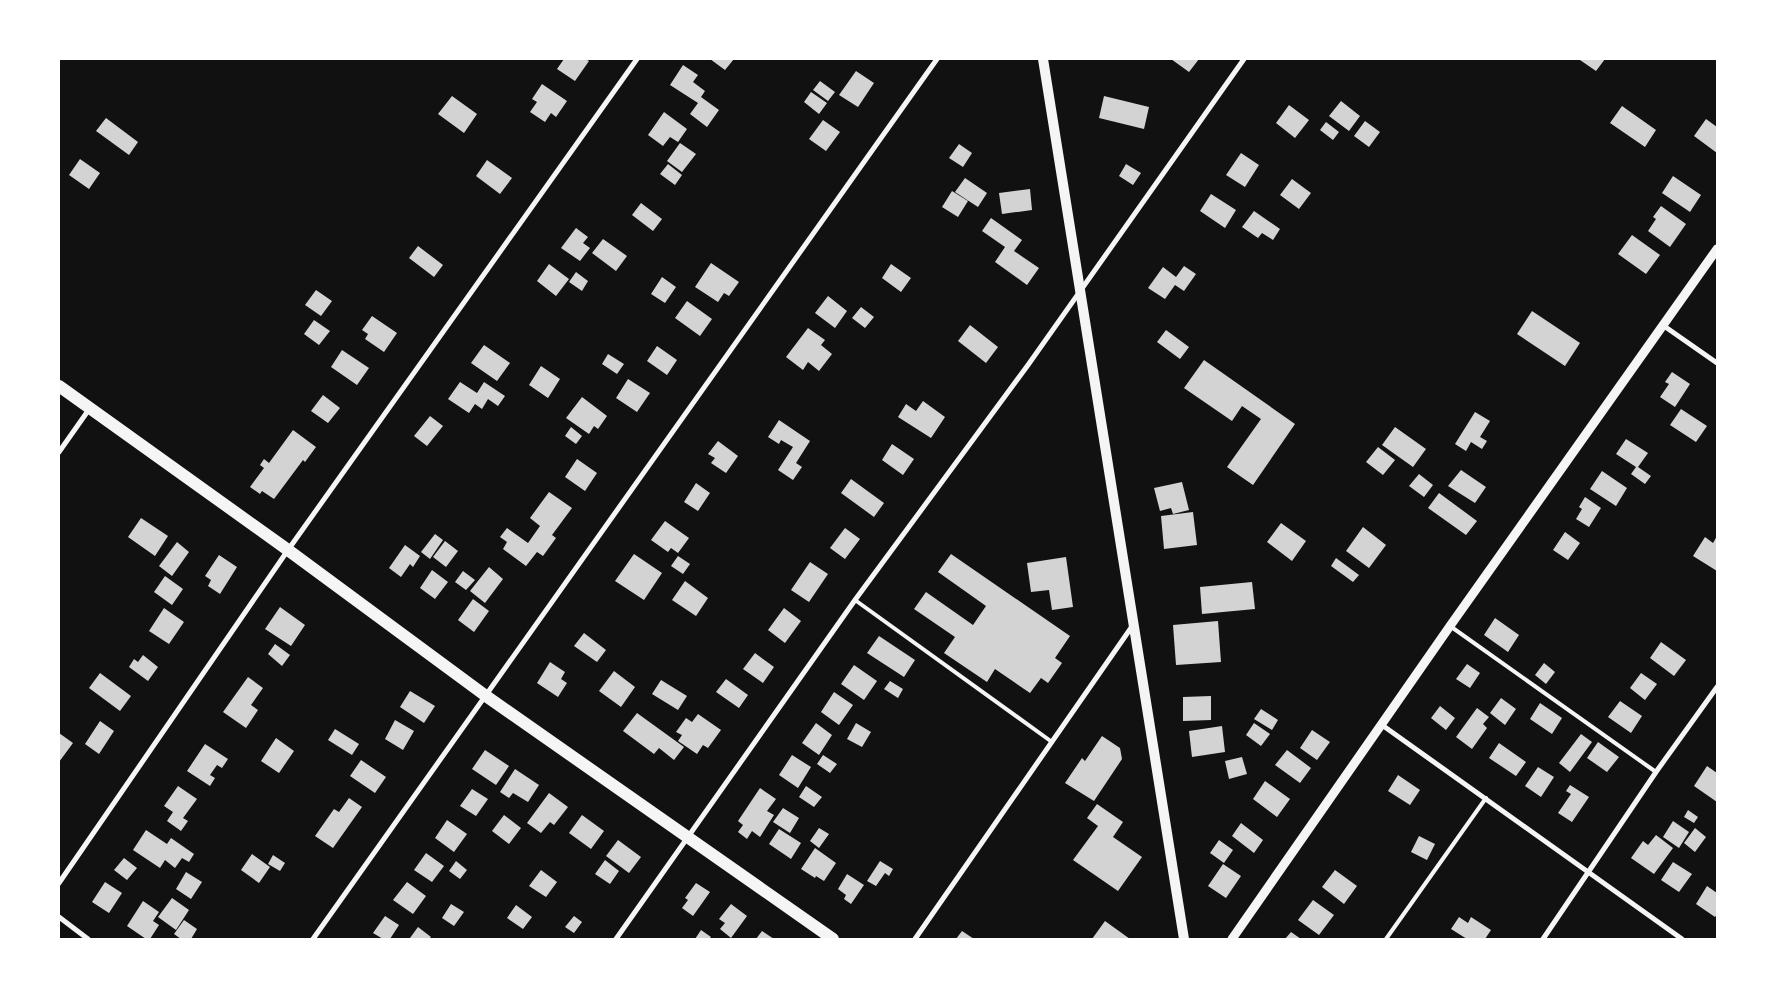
<svg xmlns="http://www.w3.org/2000/svg" width="1776" height="998" font-family="'DM Sans',sans-serif">
  <style>
    .building { fill: #d3d3d3 }
    .lines { fill: none; stroke-linecap: round; stroke-linejoin: round }
    .service { stroke: #f5f5f5; stroke-width: 4 }
    .minor { stroke: #f5f5f5; stroke-width: 5 }
    .tertiary { stroke: #f5f5f5; stroke-width: 9 }
    .secondary { stroke: #f5f5f5; stroke-width: 10 }
    .primary { stroke: #f5f5f5; stroke-width: 12 }
  </style>
  <rect width="100%" height="100%" fill="#111"/>
  <path class="building" d="M564,59H585L589,61L575,81L557,69Z
    M710,59H734L725,70Z
    M1171,59H1199L1189,72Z
    M1581,59H1605L1596,71L1580,60Z
    M683,65L698,75L693,82L705,91L701,97L719,110L707,127L690,114L698,103L670,85Z
    M856,71L874,83L858,107L839,95Z
    M820,81L835,92L828,101L813,90Z
    M542,84L567,101L556,117L551,113L545,122L530,112L537,102L532,99Z
    M811,92L827,103L819,114L804,102Z
    M452,96L477,114L464,133L438,114Z
    M1104,96L1149,107L1144,129L1099,118Z
    M1341,101L1360,116L1349,131L1329,116Z
    M1289,105L1309,120L1295,138L1276,123Z
    M1622,106L1656,130L1645,147L1610,123Z
    M664,112L687,129L678,142L670,137L663,146L648,135Z
    M106,118L138,142L129,155L96,131Z
    M1706,119L1717,127V153L1694,136Z
    M823,120L840,132L826,151L809,139Z
    M1365,121L1380,132L1369,147L1354,136Z
    M1326,122L1339,132L1333,140L1320,130Z
    M680,143L696,154L682,172L667,161Z
    M959,144L972,153L963,167L949,158Z
    M1241,153L1259,165L1245,187L1226,175Z
    M80,159L100,173L89,189L69,175Z
    M487,160L512,178L500,194L476,176Z
    M668,164L682,175L675,185L660,174Z
    M1126,164L1141,173L1133,185L1119,176Z
    M1673,176L1701,195L1690,212L1662,193Z
    M965,178L987,193L978,207L955,192Z
    M1292,179L1311,193L1299,209L1280,195Z
    M1030,189L1032,210L1002,214L999,193Z
    M952,191L968,201L958,217L942,207Z
    M1211,194L1236,210L1225,228L1200,211Z
    M641,203L662,219L653,231L632,215Z
    M1661,206L1686,224L1670,247L1648,231L1656,219L1653,217Z
    M1254,211L1280,229L1273,240L1262,233L1258,238L1242,227Z
    M991,218L1022,240L1014,251L1039,268L1027,285L995,262L1005,247L982,231Z
    M576,228L588,237L583,243L590,248L580,261L561,248Z
    M1632,235L1660,255L1646,274L1618,254Z
    M603,239L627,256L616,271L592,253Z
    M418,246L443,265L434,277L409,258Z
    M711,263L739,282L729,296L724,293L718,302L695,287Z
    M549,264L569,279L556,296L537,281Z
    M891,264L911,278L901,292L882,278Z
    M1184,266L1196,274L1184,291L1175,285L1165,299L1148,288L1163,267L1176,277Z
    M576,272L588,281L582,291L569,282Z
    M662,277L676,287L665,303L651,294Z
    M316,290L332,301L321,316L305,305Z
    M828,296L847,311L835,328L815,313Z
    M687,301L712,319L700,336L675,318Z
    M861,307L874,317L865,328L852,318Z
    M1532,311L1580,343L1565,366L1517,334Z
    M372,316L397,333L384,352L365,339L368,334L362,330Z
    M314,320L330,331L319,345L304,334Z
    M970,325L998,347L986,363L958,341Z
    M808,328L825,340L821,345L832,354L819,371L808,362L803,370L786,357Z
    M1166,330L1189,347L1180,359L1157,342Z
    M484,345L510,363L497,381L471,363Z
    M657,346L677,360L667,375L647,361Z
    M342,350L369,368L357,385L331,367Z
    M608,354L624,364L617,374L602,364Z
    M1204,360L1295,424L1253,485L1227,467L1261,419L1242,406L1232,421L1184,388Z
    M541,366L560,379L548,398L529,385Z
    M1672,372L1690,384L1675,407L1660,397L1669,384L1665,382Z
    M628,379L650,393L637,412L616,398Z
    M460,382L477,393L484,382L505,396L498,406L488,399L482,409L475,404L469,413L448,399Z
    M323,395L340,408L328,423L311,411Z
    M582,397L607,416L598,429L594,426L589,434L566,418Z
    M923,401L945,417L931,438L898,417L906,404L916,411Z
    M1681,409L1707,426L1696,442L1670,425Z
    M1475,412L1490,421L1480,437L1487,441L1482,449L1471,442L1466,451L1455,444Z
    M430,416L443,426L427,446L414,436Z
    M779,420L810,441L796,463L802,467L793,480L778,470L793,447L781,440L779,444L768,437Z
    M571,427L582,436L576,444L565,436Z
    M1395,427L1426,449L1413,467L1382,445Z
    M293,430L316,447L305,462L303,460L274,499L262,491L260,494L250,487L264,468L260,465L264,459L269,463Z
    M1626,439L1648,453L1638,467L1651,476L1645,484L1631,474L1636,467L1616,454Z
    M718,441L738,456L726,473L711,463L715,458L708,454Z
    M892,444L914,459L903,475L882,460Z
    M1378,447L1395,460L1383,475L1366,462Z
    M577,459L597,473L585,491L565,477Z
    M1461,470L1486,487L1475,503L1448,486Z
    M1602,471L1627,488L1616,506L1590,489Z
    M1419,474L1433,485L1424,497L1409,486Z
    M851,479L884,503L874,517L841,493Z
    M1182,482L1189,510L1173,514L1171,508L1160,511L1154,488Z
    M696,483L710,493L698,511L684,502Z
    M549,492L572,508L552,535L556,538L543,556L537,552L526,566L503,549L507,542L500,537L507,528L528,543L540,526L530,518Z
    M1439,493L1477,521L1466,535L1428,508Z
    M1585,497L1601,508L1589,527L1576,519L1582,509L1579,507Z
    M1193,512L1197,545L1164,549L1161,516Z
    M141,518L168,536L155,556L128,537Z
    M665,521L689,538L678,553L671,548L668,552L651,540Z
    M1281,523L1306,541L1292,561L1267,542Z
    M1363,527L1386,545L1369,568L1346,551Z
    M845,528L860,539L845,559L830,548Z
    M1565,532L1580,543L1568,560L1553,550Z
    M435,534L443,540L430,559L421,552Z
    M1717,536V571L1693,556L1705,537L1713,543Z
    M445,541L458,551L446,567L433,557Z
    M177,542L189,552L172,576L159,566Z
    M405,545L420,556L413,567L410,564L401,577L389,568Z
    M634,554L662,573L644,600L615,581Z
    M951,554L1070,636L1055,658L1062,663L1048,683L1041,678L1030,693L995,669L987,682L944,653L955,637L914,609L926,592L973,625L986,606L938,572Z
    M219,555L237,567L220,594L208,586L211,580L205,576Z
    M678,556L690,564L683,574L671,566Z
    M1066,557L1073,607L1052,610L1049,590L1031,592L1027,563Z
    M1336,558L1359,575L1353,582L1331,566Z
    M810,562L828,574L809,602L791,590Z
    M489,567L503,579L485,603L470,591Z
    M432,570L448,582L435,599L420,588Z
    M463,571L475,580L466,590L455,582Z
    M165,576L183,589L172,605L154,592Z
    M685,581L708,598L696,616L672,600Z
    M1252,582L1255,609L1202,614L1200,587Z
    M473,599L489,611L474,632L458,620Z
    M280,607L305,625L291,646L265,629Z
    M164,608L184,622L169,644L149,631Z
    M784,608L801,621L785,643L768,630Z
    M1495,618L1519,635L1508,652L1484,635Z
    M1218,621L1221,662L1176,665L1173,625Z
    M584,633L606,650L597,662L574,646Z
    M879,636L915,660L904,677L867,653Z
    M1661,642L1686,660L1674,676L1650,658Z
    M275,644L290,655L282,666L268,654Z
    M755,653L774,667L763,683L743,669Z
    M143,655L158,667L148,681L129,667L134,659L138,662Z
    M550,662L565,672L561,679L567,683L558,697L537,683Z
    M1544,663L1555,672L1546,684L1535,675Z
    M1467,664L1480,673L1470,688L1456,679Z
    M854,665L877,681L864,700L841,684Z
    M614,671L635,687L621,707L599,691Z
    M100,673L131,696L120,711L89,688Z
    M1641,673L1657,684L1645,700L1630,688Z
    M248,677L263,688L251,705L258,710L246,728L223,712Z
    M726,679L748,695L739,708L716,692Z
    M661,680L687,696L678,710L652,694Z
    M890,681L903,689L898,698L884,689Z
    M410,691L435,706L424,723L400,707Z
    M834,692L853,705L839,725L821,712Z
    M1211,696V720L1183,721V697Z
    M1501,698L1516,709L1505,725L1490,713Z
    M1620,701L1642,716L1631,733L1608,717Z
    M1540,703L1562,718L1552,734L1530,719Z
    M1440,706L1455,718L1446,730L1431,718Z
    M1477,708L1489,717L1483,724L1487,728L1472,749L1456,737Z
    M1261,709L1278,720L1272,730L1254,719Z
    M637,713L684,747L674,760L659,748L654,754L623,731Z
    M698,714L721,730L708,748L703,745L697,754L678,741L682,735L676,732L686,718L692,722Z
    M395,720L414,731L403,750L385,739Z
    M100,721L114,731L99,754L85,744Z
    M816,723L832,735L819,755L802,743Z
    M856,723L871,732L862,747L847,739Z
    M1254,723L1270,734L1261,746L1246,735Z
    M1222,726L1225,752L1192,757L1189,731Z
    M335,729L359,744L352,755L328,740Z
    M1312,730L1330,742L1317,760L1300,748Z
    M59,733L73,743L59,762Z
    M1581,734L1592,742L1570,772L1559,763Z
    M1102,736L1120,748L1122,759L1094,801L1065,783L1082,758L1085,761Z
    M276,738L294,751L279,773L261,761Z
    M1598,742L1619,757L1607,772L1587,758Z
    M1499,743L1526,762L1516,776L1489,758Z
    M205,744L228,759L222,768L217,765L210,775L215,778L210,786L187,771Z
    M485,750L509,766L496,785L472,769Z
    M1287,750L1311,768L1300,783L1275,765Z
    M792,755L811,767L798,788L779,775Z
    M823,755L837,764L830,773L817,764Z
    M1242,757L1247,774L1229,779L1225,761Z
    M361,760L386,777L375,793L350,776Z
    M1707,766L1717,773V802L1694,786Z
    M1538,767L1554,777L1541,797L1525,786Z
    M515,769L539,785L528,802L513,793L509,798L500,792Z
    M1398,775L1420,790L1410,805L1388,791Z
    M1265,781L1290,799L1277,817L1253,799Z
    M1570,785L1589,797L1572,822L1558,813L1571,794L1566,791Z
    M178,786L197,799L183,818L188,821L181,831L167,821L173,812L164,806Z
    M806,786L822,797L814,807L799,797Z
    M760,788L776,799L767,811L774,815L760,837L752,831L747,839L738,832L743,825L738,821Z
    M472,789L488,799L476,816L460,806Z
    M549,793L568,807L554,825L550,822L541,833L527,823Z
    M349,798L362,807L333,848L315,836L334,809L339,812Z
    M1097,804L1123,822L1113,837L1142,857L1118,891L1073,860L1098,826L1087,818Z
    M783,808L799,818L790,833L773,822Z
    M1688,810L1698,817L1694,823L1684,817Z
    M504,815L521,828L509,844L492,831Z
    M582,815L604,831L591,849L569,833Z
    M447,820L467,834L454,852L435,838Z
    M1673,821L1689,832L1679,848L1663,837Z
    M1241,823L1263,840L1254,853L1232,836Z
    M819,828L829,834L819,848L810,841Z
    M1695,828L1706,837L1695,852L1684,843Z
    M779,829L801,843L791,859L769,844Z
    M146,830L167,844L171,838L194,854L189,862L182,858L175,868L165,860L160,868L133,850Z
    M1656,835L1673,848L1654,874L1631,858L1643,841L1648,845Z
    M1419,836L1435,844L1427,860L1411,852Z
    M618,840L641,857L629,873L606,856Z
    M1219,840L1233,850L1224,863L1210,853Z
    M815,848L836,863L824,881L816,876L815,878L801,869Z
    M426,853L444,866L432,882L414,870Z
    M252,854L270,867L259,883L241,870Z
    M273,855L285,863L280,871L268,864Z
    M124,858L137,868L127,880L114,870Z
    M605,860L619,871L610,884L595,874Z
    M456,861L467,870L460,879L449,871Z
    M880,861L893,869L889,876L885,873L876,886L867,881Z
    M1673,862L1692,874L1679,892L1661,880Z
    M1223,864L1241,876L1226,898L1208,886Z
    M541,870L557,882L546,897L529,886Z
    M1335,870L1357,886L1344,904L1322,887Z
    M186,872L202,882L191,899L176,889Z
    M847,874L864,885L851,904L844,899L846,895L838,889Z
    M105,882L122,893L109,913L92,902Z
    M407,882L426,896L413,914L393,900Z
    M696,883L710,892L693,916L682,908L688,900L685,898Z
    M1707,886L1717,893V914L1715,917L1696,904Z
    M172,898L189,910L176,930L158,917Z
    M1313,900L1334,915L1319,935L1298,920Z
    M143,901L159,912L153,921L159,925L150,939H146L127,926Z
    M451,904L464,912L454,926L442,918Z
    M731,904L747,916L731,938L720,929L725,923L719,919Z
    M516,905L532,917L523,929L507,918Z
    M385,916L399,925L390,939H383L373,933Z
    M574,916L582,922L574,933L565,927Z
    M1459,917L1468,923L1471,917L1491,930L1485,939H1467L1451,929Z
    M184,920L197,929L191,939H181L174,934Z
    M1105,921L1130,939H1092Z
    M418,927L431,937L429,939H412L410,938Z
    M701,930L711,937L709,939H695Z
    M762,931L774,939H756Z
    M962,931L974,939H956Z
    M1291,932L1301,939H1285Z"/>
  <g class="lines">
    <path class="service" d="M855,600L1052,742
      M1450,626L1656,772
      M1386,939L1486,798"/>
    <path class="minor" d="M1664,326L1717,363
      M59,452L90,408
      M1382,725L1682,939
      M59,883L288,550L637,59
      M59,917L88,939
      M313,939L937,59
      M616,939L855,600L1028,365L1244,59
      M915,939L1133,625
      M1543,939L1656,772L1717,687"/>
    <path class="tertiary" d="M1232,939L1450,626L1717,249"/>
    <path class="secondary" d="M1043,59L1184,939"/>
    <path class="primary" d="M59,386L288,550L486,696L833,939"/>
  </g>
  <rect width="1776" height="998" fill="none" stroke="#ffffff" stroke-width="120"/>
</svg>
